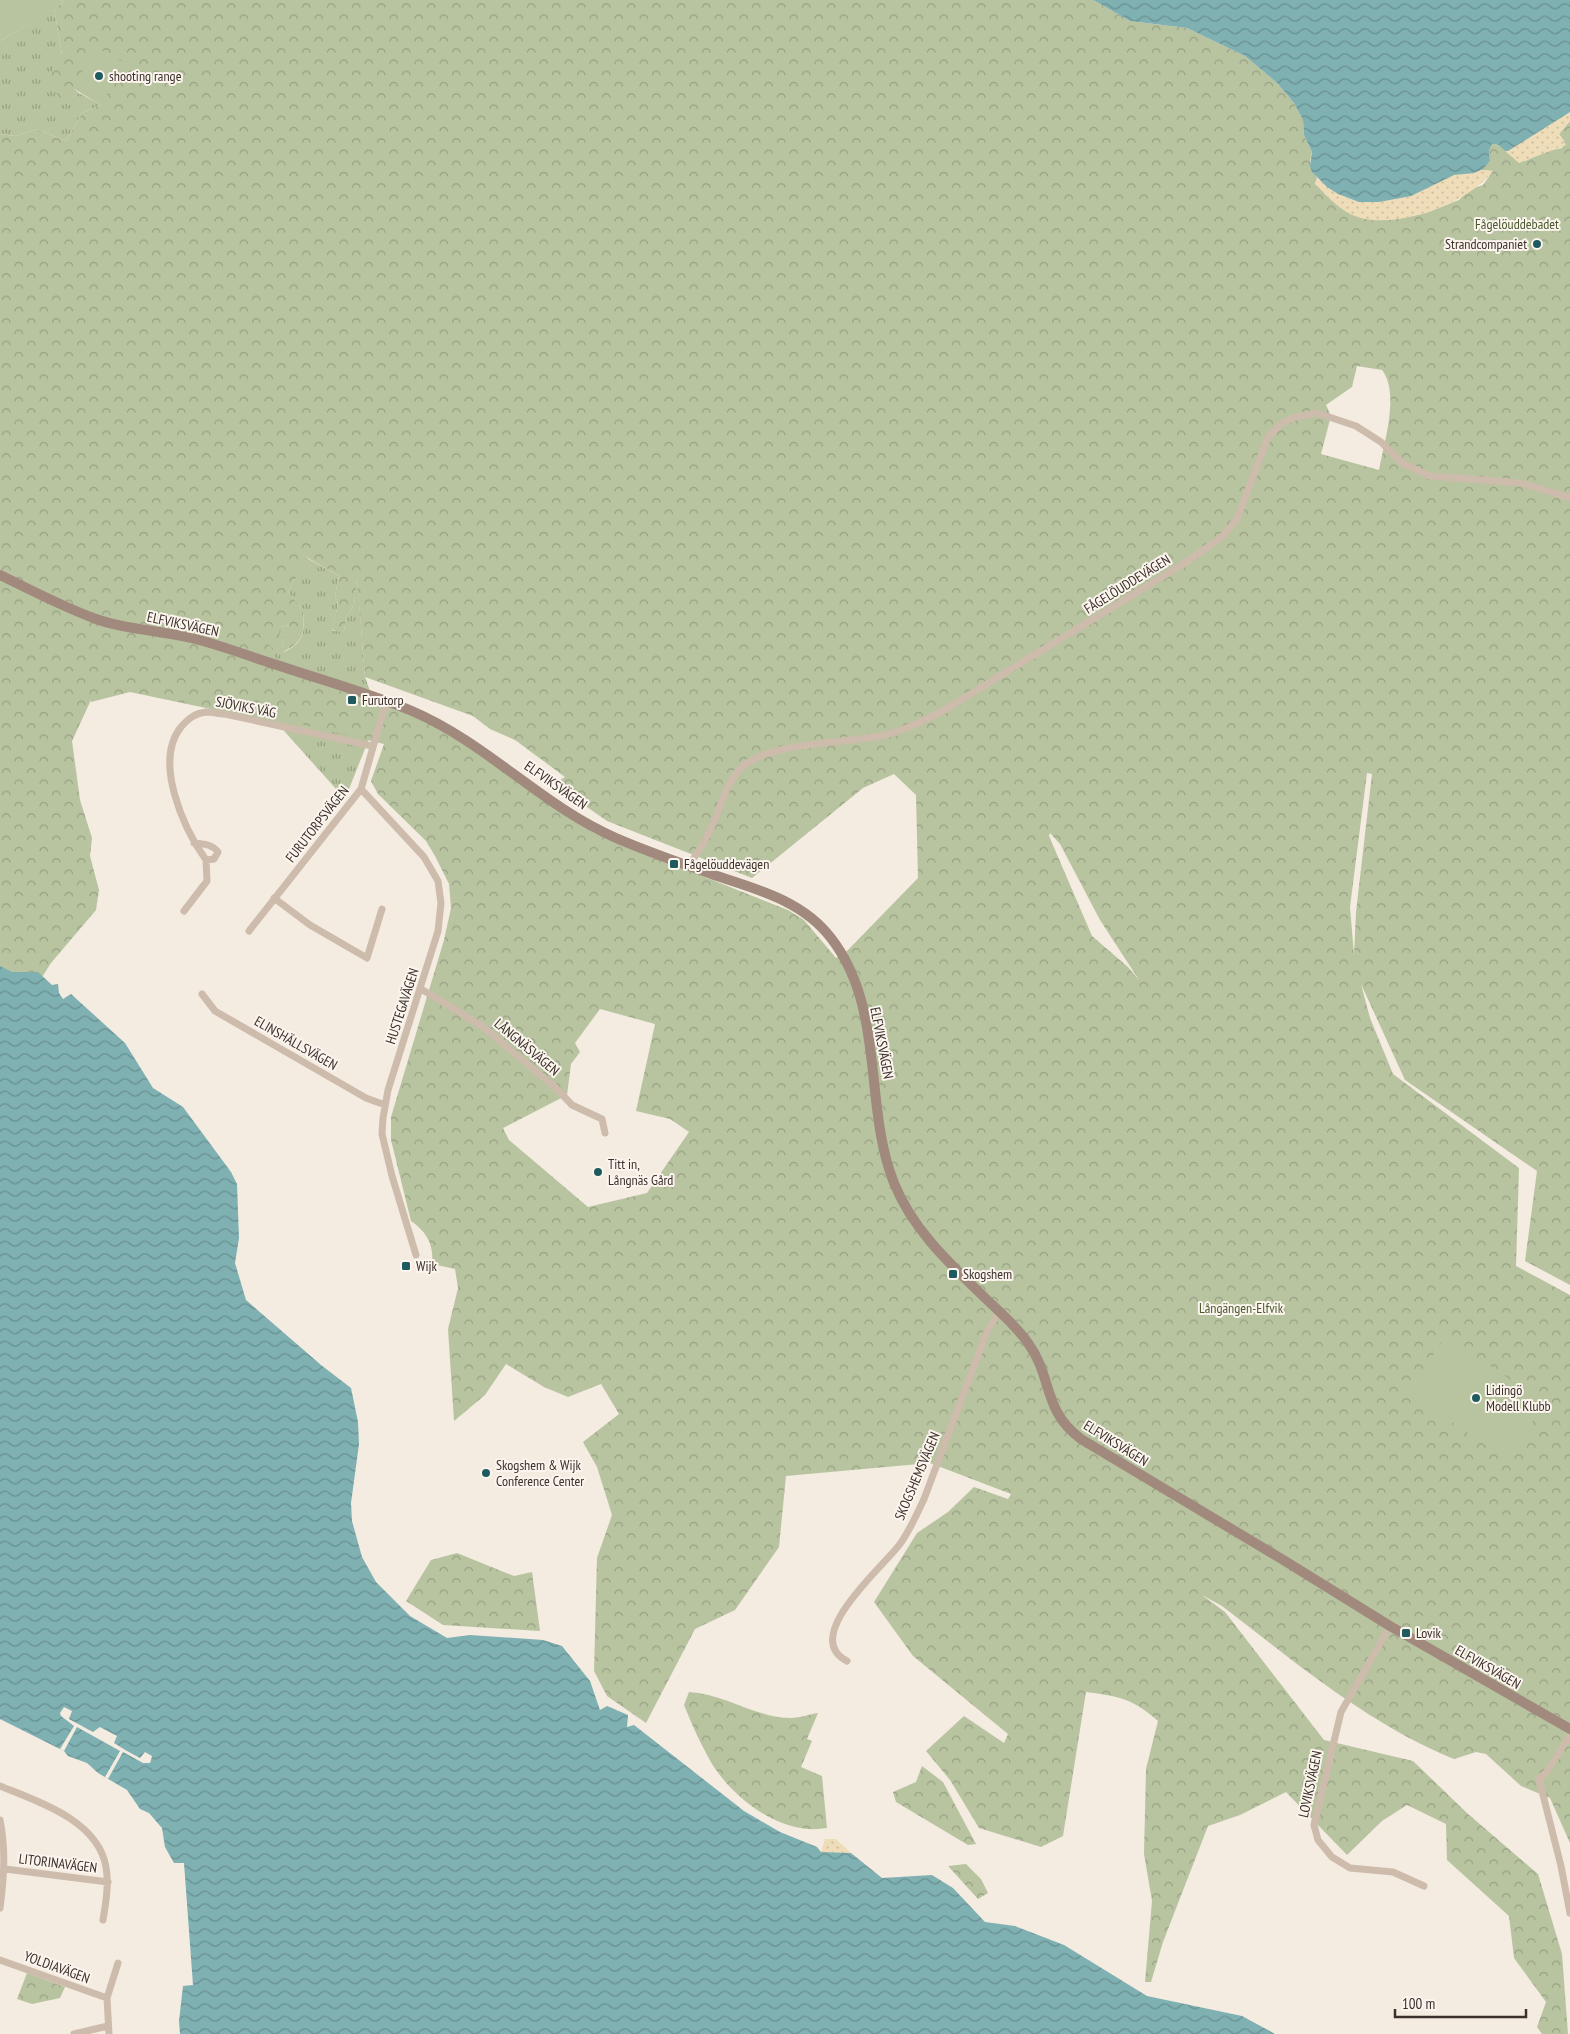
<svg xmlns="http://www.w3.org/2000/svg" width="1570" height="2034" font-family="'PT Sans Narrow',sans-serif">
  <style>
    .grass { fill: url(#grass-tufts) }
    .forest { fill: url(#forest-crowns); fill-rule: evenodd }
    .sand { fill: url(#sand-dots) }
    .garden { fill: #b8c4a0 }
    .water { fill: url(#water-waves) }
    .pier { fill: #f4ebe1 }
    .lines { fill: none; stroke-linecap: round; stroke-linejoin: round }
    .street { stroke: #cdbbac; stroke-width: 7 }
    .secondary { stroke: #a18a7d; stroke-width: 10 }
    .poi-dot { fill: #1f5a5e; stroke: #fbf5ee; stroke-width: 2 }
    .labels { text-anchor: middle; stroke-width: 4; stroke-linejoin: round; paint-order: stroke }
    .poi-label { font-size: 14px; fill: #3b302b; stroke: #fbf5ee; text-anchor: start }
    .park-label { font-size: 14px; fill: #4a5a2e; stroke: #fbf5ee }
    .street-label { font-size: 14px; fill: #3b302b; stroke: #fbf5ee }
  </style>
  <defs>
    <pattern id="grass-tufts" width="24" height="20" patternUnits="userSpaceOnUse" patternTransform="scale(1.25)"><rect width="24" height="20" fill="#b8c4a0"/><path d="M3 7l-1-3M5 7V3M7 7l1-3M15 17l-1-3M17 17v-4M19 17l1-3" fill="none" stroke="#97a083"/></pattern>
    <pattern id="forest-crowns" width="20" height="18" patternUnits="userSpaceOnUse" patternTransform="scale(1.25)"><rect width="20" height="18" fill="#b8c4a0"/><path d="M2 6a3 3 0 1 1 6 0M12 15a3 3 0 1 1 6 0" fill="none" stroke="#97a083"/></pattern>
    <pattern id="sand-dots" width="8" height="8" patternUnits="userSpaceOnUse" patternTransform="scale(1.25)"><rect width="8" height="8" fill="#efdcb8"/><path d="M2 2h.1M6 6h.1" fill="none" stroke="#cebd9e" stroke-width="1.8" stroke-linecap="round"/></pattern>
    <pattern id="water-waves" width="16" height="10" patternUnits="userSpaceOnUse" patternTransform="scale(1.25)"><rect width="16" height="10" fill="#7fb0b2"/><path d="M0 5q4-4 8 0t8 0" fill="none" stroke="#699091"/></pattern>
  </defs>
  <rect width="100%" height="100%" fill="#f4ebe1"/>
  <path class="grass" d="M54,8L62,55V102L79,93L101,105L82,113L66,141L37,129L15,136L0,134V41Z
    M305,557L339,576L335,595L338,604L332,631L344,630L347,616L354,605L357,576L365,677L375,705L376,721L345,799L277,723L296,679L274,657L268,644L280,627L291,625L282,644L284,652C306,641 304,631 303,609L288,593Z"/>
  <path class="forest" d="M61,0H1093L1130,21L1187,28L1245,56L1277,83L1294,103L1303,120L1304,135L1312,152C1309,162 1310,169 1317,178L1315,184L1374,220L1397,219L1426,213L1459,200L1469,190L1483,185L1493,171L1480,170L1490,161L1489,151L1492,144L1503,146L1504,150L1525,161L1546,151L1562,148L1564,141L1559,134L1570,121V1285L1525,1261L1537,1171L1405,1080L1361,984L1370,1018L1393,1074L1519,1168L1516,1266L1570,1295V1843L1550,1798L1521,1786L1486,1754L1476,1752L1454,1759C1368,1724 1295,1662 1222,1606L1202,1595L1225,1612L1324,1740L1413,1761L1468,1814L1538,1874L1562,1954L1568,2034H1542L1537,2027L1546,2002L1514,1958L1509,1916L1447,1860L1446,1824L1407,1805L1382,1821L1347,1855L1286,1792L1240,1815L1208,1826L1163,1942L1151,1982H1145L1152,1901L1144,1854L1146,1769L1158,1721C1133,1699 1119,1696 1086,1692L1063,1836L1041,1847L979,1828L950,1780L926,1751L964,1716L1004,1743L1008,1734L913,1656L874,1602L917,1533L948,1512L974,1487L1008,1499L1011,1494L930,1463L786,1476L779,1547L735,1610L695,1629L646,1723L607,1696L594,1671L597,1558L612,1515L597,1467L583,1442L619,1414L601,1384L568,1397L544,1387L506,1364L485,1395L454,1421L448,1329L458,1288L455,1269L432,1264C434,1245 427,1232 411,1221L391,1140V1117L444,940L451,908L449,884L435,856L426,841L378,794L371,781L384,744L279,719L277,723L130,692L91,702V700L72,741L80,800L92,838L90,856L99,890L96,910L51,963L0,1043V134L15,136L37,129L66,141L82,113L101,105L73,88L79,93L62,103L48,78L62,55L54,8L63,3ZM1357,366L1382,370C1400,393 1384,443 1379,470L1321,454L1331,416L1326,405L1352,387ZM306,557L339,576L335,595L338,604L332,630L339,632L344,630L347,616L354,605L357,580L365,677L473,716L490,729L515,740L565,777L554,784L607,821L752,878L863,788L894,774L916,795L918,878L847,951L836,958L804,920L788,910L594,833L450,735L419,717L293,676L274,657L275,650L268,644L279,638L280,627L290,625L282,644L283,652C306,641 304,631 303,609L288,593ZM1367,773L1372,774L1356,912L1354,955L1350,907ZM1050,833L1060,844L1100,920L1139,980L1128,967L1092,936L1049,836ZM600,1009L655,1024L636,1111L670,1119L689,1132L647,1193L588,1207L509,1140L503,1128L567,1095L571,1064L580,1052L575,1043Z
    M457,1553L514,1576L532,1572L540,1631L443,1625L406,1601L431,1560Z
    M689,1692C725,1694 756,1718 791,1718C800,1718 810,1714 818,1713L807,1739L812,1741L801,1767L822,1776L827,1828C782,1836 735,1800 712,1764C701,1745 692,1725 684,1705Z
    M922,1766L943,1782L976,1844L968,1845L896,1802L893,1792L916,1782Z
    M966,1864L981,1879L988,1893L978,1899L948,1866Z
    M27,1973L65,1987L60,1998L32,2004L17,1999Z"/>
  <path class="sand" d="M1570,112V121L1559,134L1566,145L1519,163L1505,151Z
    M1480,170L1493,171C1469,203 1398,230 1357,217C1340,211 1327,196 1315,184L1317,178C1328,188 1342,198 1357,201C1371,204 1437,180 1454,175C1463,172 1472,174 1480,170Z
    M825,1839H836L851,1853L821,1852Z"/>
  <path class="garden" d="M0,0H61L63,3L0,41Z
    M96,47L125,63L101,105L73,88Z
    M1446,1336L1545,1403L1507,1460L1408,1392Z"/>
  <path class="water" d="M1093,0H1570V112L1508,151H1505L1499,145L1492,144L1489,151L1490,161L1483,169L1474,173L1454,175L1411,196L1379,202H1359L1338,194L1327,187L1312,172L1310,166L1312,152L1304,135L1303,120L1294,103L1277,83L1245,56L1187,28L1130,21Z
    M0,966L12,972H38L52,985L58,984L59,993L63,999L71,994L125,1043L153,1088L183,1107L231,1172L237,1184L239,1238L235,1263L246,1300L321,1365L351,1388L358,1422L359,1444L351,1503L352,1521L362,1557L376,1582L410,1616L447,1638L470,1635L543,1640L562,1646L590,1681L600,1710L607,1706L628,1715L627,1727L634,1725L744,1811L780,1832L817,1847L821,1852L851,1853L882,1878L932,1875L953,1888L985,1922L1015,1926L1064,1945L1147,1996L1242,2016L1275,2034H180L179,2021L183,1986L193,1985L184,1863H174L165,1847L162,1828L149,1813L140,1809L127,1790L98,1773L87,1763L68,1756L64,1751L0,1719Z"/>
  <path class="pier" d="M64,1707L72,1711L69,1719L93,1732L100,1727L117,1736L114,1743L127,1751L140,1758L145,1752L152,1756L151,1760L150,1763H143L123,1752L108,1779L105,1777L120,1751L77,1727L64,1751L60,1749L74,1726L61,1716L60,1713Z"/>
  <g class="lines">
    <path class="street" d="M361,789L424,857L438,881L441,903L438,931L388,1090L383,1118L382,1134L392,1176L416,1255
      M194,843C203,844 212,844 218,852L214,859L206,860C184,829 153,762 181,727C188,719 195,713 206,712C212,712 219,714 225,714L372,746
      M688,866C700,851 708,836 715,819C722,802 727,782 741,768C770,741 845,744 885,735C905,730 923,721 941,712L1180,566L1222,537L1237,519L1268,437L1282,423L1295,417L1317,413L1356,426L1381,442L1402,463L1430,476L1521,483L1570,498
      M274,898L310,925L367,958L382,909
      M184,911L207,881L206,860
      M249,931L361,789L386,702
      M421,989L482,1026L555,1087L572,1105L602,1119L605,1133
      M202,994L215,1011L366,1098L385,1105
      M1390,1626L1341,1712L1314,1825L1318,1840L1332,1857L1350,1868L1393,1872L1424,1886
      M847,1661C799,1637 885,1565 900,1544C910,1530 917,1514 924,1499L986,1334L999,1311
      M1570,1735L1546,1773L1539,1779L1561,1866L1570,1913
      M0,1786C37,1801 98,1820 106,1867C109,1884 106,1902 103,1920
      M0,1820C6,1850 4,1877 0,1908
      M5,1869L108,1882
      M0,1960L107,1998
      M74,2034L108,2026
      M109,2034L107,1998L118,1963"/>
    <path class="secondary" d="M0,575C31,590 63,607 96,619C126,630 160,630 191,638C221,645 248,656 277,665C322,680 369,693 412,711C487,743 542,806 616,838C648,852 681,863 714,875C757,889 803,901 831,938C886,1009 863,1106 894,1183C912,1228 947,1261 981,1294C997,1310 1015,1324 1028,1343C1053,1377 1042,1410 1081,1439L1285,1561L1390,1626L1570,1729"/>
  </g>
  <g class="poi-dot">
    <circle cx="99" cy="76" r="5"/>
    <circle cx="1537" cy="244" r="5"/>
    <rect x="347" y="695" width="10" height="10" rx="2.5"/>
    <rect x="669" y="859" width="10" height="10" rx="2.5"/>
    <circle cx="598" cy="1172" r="5"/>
    <rect x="401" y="1261" width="10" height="10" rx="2.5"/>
    <rect x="948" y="1269" width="10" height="10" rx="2.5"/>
    <circle cx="1476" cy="1398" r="5"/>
    <circle cx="486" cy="1473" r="5"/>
    <rect x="1401" y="1628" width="10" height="10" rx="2.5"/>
  </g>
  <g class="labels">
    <g class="poi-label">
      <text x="109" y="81">shooting range</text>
      <text x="1527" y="249" text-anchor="end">Strandcompaniet</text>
      <text x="362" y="705">Furutorp</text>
      <text x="684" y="869">Fågelöuddevägen</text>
      <text x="608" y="1169">Titt in,<tspan x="608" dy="16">Långnäs Gård</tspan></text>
      <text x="416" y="1271">Wijk</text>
      <text x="963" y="1279">Skogshem</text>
      <text x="1486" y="1395">Lidingö<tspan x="1486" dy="16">Modell Klubb</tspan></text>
      <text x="496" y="1470">Skogshem &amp; Wijk<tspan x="496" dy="16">Conference Center</tspan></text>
      <text x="1416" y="1638">Lovik</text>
    </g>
    <g class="park-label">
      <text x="1517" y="229">Fågelöuddebadet</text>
      <text x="1241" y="1313">Långängen-Elfvik</text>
    </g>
    <g class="street-label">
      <text transform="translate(1127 584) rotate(-32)" y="5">FÅGELÖUDDEVÄGEN</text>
      <text transform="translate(183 624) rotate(12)" y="5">ELFVIKSVÄGEN</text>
      <text transform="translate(246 707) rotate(11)" y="5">SJÖVIKS VÄG</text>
      <text transform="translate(556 785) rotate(35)" y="5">ELFVIKSVÄGEN</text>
      <text transform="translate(317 824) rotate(-52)" y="5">FURUTORPSVÄGEN</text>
      <text transform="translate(402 1006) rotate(-72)" y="5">HUSTEGAVÄGEN</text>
      <text transform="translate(296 1043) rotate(30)" y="5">ELINSHÄLLSVÄGEN</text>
      <text transform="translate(882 1043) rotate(79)" y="5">ELFVIKSVÄGEN</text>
      <text transform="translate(527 1047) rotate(40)" y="5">LÅNGNÄSVÄGEN</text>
      <text transform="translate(1116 1443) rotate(32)" y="5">ELFVIKSVÄGEN</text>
      <text transform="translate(917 1476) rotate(-67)" y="5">SKOGSHEMSVÄGEN</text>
      <text transform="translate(1488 1667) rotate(30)" y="5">ELFVIKSVÄGEN</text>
      <text transform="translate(1310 1784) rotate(-78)" y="5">LOVIKSVÄGEN</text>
      <text transform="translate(58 1863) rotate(7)" y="5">LITORINAVÄGEN</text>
      <text transform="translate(57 1967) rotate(20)" y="5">YOLDIAVÄGEN</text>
    </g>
  </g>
  <path d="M1395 2009v8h131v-8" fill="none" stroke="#3b302b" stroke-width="2.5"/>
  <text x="1402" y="2009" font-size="15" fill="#3b302b" stroke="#fbf5ee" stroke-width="4" paint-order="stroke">100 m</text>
</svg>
